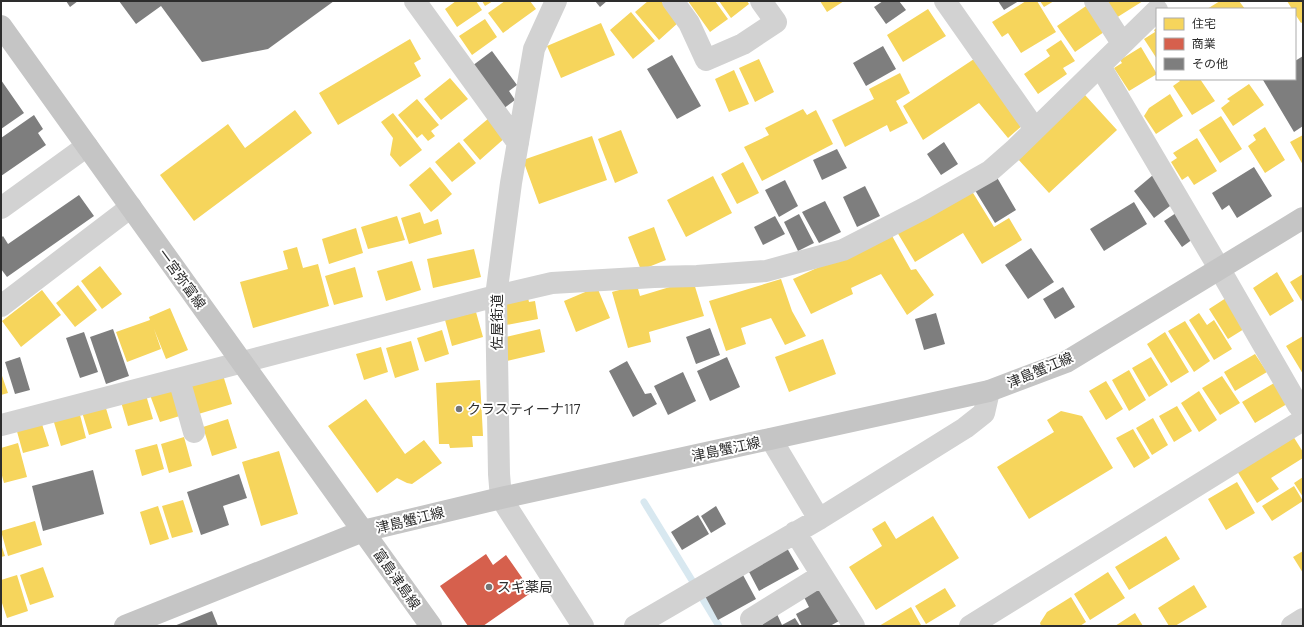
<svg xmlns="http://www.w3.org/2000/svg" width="1304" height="627" font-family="Barlow,'Noto Sans JP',sans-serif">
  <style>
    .homes { fill: #f6d55c }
    .shops { fill: #d6604d }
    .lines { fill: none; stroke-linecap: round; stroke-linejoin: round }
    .stream { stroke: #d8e8f0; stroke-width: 7 }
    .building { fill: #7e7e7e }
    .minor { stroke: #d2d2d2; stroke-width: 22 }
    .major { stroke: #c5c5c5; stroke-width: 22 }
    .poi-dot { fill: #767676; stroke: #fff; stroke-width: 1.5 }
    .labels { text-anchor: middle; stroke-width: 4; stroke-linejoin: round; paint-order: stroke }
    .street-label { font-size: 14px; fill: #2d2d2d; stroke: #fff }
    .poi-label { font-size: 14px; fill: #2d2d2d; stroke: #fff; text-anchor: start }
  </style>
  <rect width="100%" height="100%" fill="#fff"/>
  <path class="homes" d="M456,1H476L482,10L457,27L445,9Z
    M482,1H493L485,6Z
    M505,1H530L536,9L503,33L488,13Z
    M648,1H661L679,22L659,40L635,12Z
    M688,1H715L728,19L710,32Z
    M719,1H747L749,4L731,18Z
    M820,1H844L827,12Z
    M1026,1H1037L1056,32L1021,53L1008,33L1002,37L992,22Z
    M1040,1H1054L1044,7Z
    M1105,1H1143L1116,18Z
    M1220,1H1239L1245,9H1207Z
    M1287,1H1303V22L1301,23L1295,14V9H1292Z
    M1086,6L1104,32L1075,52L1057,26Z
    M928,9L946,36L903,62L887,35Z
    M631,12L655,41L633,59L610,30Z
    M485,19L497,37L472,55L459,36Z
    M601,23L615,55L561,78L547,46Z
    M1157,28V59L1144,39L1155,32L1154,30Z
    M410,39L421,59L414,63L421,76L338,125L319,93Z
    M1061,40L1075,61L1063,68L1067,74L1038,94L1024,74L1050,56L1046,50Z
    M1141,47L1157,74L1129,91L1114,68L1122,63L1120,60Z
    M759,59L774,92L755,102L739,68Z
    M974,59L1023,125L1008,138L979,103L923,140L903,106Z
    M734,70L749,104L729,112L715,79Z
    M900,73L910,93L896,101L908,123L890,132L887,125L845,147L832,120L874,99L869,89Z
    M450,78L468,99L441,120L424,99Z
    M1178,79H1200L1215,101L1192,115L1173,86L1180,81Z
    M1249,84L1264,105L1233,126L1221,108L1230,101L1227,99Z
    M1170,94L1183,116L1156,134L1144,116L1149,108Z
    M1085,95L1117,130L1049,193L1017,158Z
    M417,99L439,125L431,131L435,136L428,141L422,134L417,138L398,115Z
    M803,109L807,115L816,110L833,144L762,181L744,147L769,135L765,128Z
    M295,110L312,133L194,221L160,175L228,124L245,148Z
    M393,113L422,150L400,167L390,155L393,138L381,122Z
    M1221,116L1242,149L1220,163L1199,130Z
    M489,118L506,137L480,160L463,140Z
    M1265,127L1285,160L1265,173L1248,146L1256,140L1253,135Z
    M621,130L638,173L615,183L598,139Z
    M1303,135V165L1290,142Z
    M592,136L607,180L539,204L523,160Z
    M1197,138L1217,171L1194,185L1188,176L1182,180L1171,162L1177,158L1173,153Z
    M459,142L476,163L452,182L435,162Z
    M743,162L759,193L737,204L721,174Z
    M430,167L452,194L431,212L409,185Z
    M713,176L732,213L686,237L667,200Z
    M970,188L994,227L1009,218L1022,240L982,264L963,233L915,262L897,232Z
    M420,212L424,224L438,219L442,234L409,244L401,218Z
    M397,216L405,240L368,249L361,227Z
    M654,227L666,260L641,270L628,237Z
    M356,228L363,253L329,264L322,239Z
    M891,234L911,270L916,269L934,295L907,315L881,274L851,288L853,294L811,314L793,279Z
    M297,247L303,268L318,264L329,306L253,328L240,282L288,269L283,251Z
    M474,249L481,277L433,288L427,259Z
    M412,261L421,290L386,301L377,271Z
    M100,266L122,294L102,309L81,281Z
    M355,267L363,297L334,305L325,276Z
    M1277,272L1294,301L1270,316L1253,288Z
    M1303,274V303L1290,282Z
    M781,279L792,311L806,336L785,345L771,318L741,328L746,344L726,351L709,301Z
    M693,280L704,316L649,332L651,342L628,348L612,292L637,285L640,296Z
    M78,285L97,310L75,327L56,303Z
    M597,287L610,318L576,332L564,301Z
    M42,290L61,315L21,347L2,321Z
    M527,294L529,302L535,301L538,319L506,325L501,299Z
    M1226,298L1244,329L1228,339L1209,309Z
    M170,308L188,350L166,359L154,329L161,349L127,362L116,332L150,320L149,317Z
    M476,312L483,337L452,346L445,320Z
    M1199,313L1207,325L1214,320L1232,349L1214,360L1189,320Z
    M1185,321L1210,361L1194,372L1168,331Z
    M540,329L545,352L507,361L502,338Z
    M442,330L449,354L425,362L417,338Z
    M1165,332L1189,372L1171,383L1147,344Z
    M1303,336V374L1286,346Z
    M823,339L836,374L789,392L775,357Z
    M411,341L419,370L395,378L386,348Z
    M381,347L388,372L364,380L356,354Z
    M1255,354L1267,372L1235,391L1224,372Z
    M1151,357L1168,385L1149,397L1132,368Z
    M1129,370L1146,400L1129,411L1112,380Z
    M1,373L8,393L1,395Z
    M223,375L232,404L195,415L186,386Z
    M1222,376L1240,403L1220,415L1202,388Z
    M480,380L483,436H472L473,447L450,448L449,444H439L436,383Z
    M1106,381L1123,409L1106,420L1089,391Z
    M1274,383L1287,404L1255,423L1242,402Z
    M173,387L183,415L160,422L150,395Z
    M1199,391L1217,420L1199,432L1181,403Z
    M146,395L153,419L128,426L121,402Z
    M366,399L405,454L424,440L442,463L412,484L407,483L397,478L377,493L328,426Z
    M105,405L112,428L89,435L82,412Z
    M1177,406L1192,431L1174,442L1159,416Z
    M79,411L86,438L61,446L53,419Z
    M1061,411L1082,416L1113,468L1029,519L997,467L1054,432L1047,420Z
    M1153,418L1168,445L1152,455L1136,428Z
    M228,419L237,448L212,456L203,427Z
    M41,421L49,446L23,453L16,428Z
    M1133,429L1150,458L1134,468L1116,438Z
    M1293,436L1303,452V458L1271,478L1279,489L1257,503L1237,471Z
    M184,437L192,466L169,473L161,444Z
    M18,443L27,477L4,483L1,472V448Z
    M157,444L164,469L142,476L135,450Z
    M279,451L298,514L261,526L242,462Z
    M1303,477V497L1294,483Z
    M1237,482L1255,513L1226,530L1208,499Z
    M1294,486L1303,501L1272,521L1262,506Z
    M183,500L193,532L172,538L162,506Z
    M158,506L169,539L150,545L140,512Z
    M933,516L959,558L876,610L849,567L882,546L872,529L885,521L896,539Z
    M35,521L42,545L8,556L1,531Z
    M1166,536L1180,559L1129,590L1115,567Z
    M1,544L5,556L1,557Z
    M1303,551V573L1293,557Z
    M43,567L54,597L30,605L20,575Z
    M1108,572L1125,598L1090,620L1074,594Z
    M17,575L28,611L7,618L1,600V580Z
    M1194,585L1207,607L1175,626H1169L1158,608Z
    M945,588L956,606L926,624L915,606Z
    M1071,597L1086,622L1080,626H1041L1040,623L1047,612Z
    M911,607L921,625L919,626H879Z
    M1135,613L1143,626H1115Z"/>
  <path class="shops" d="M486,554L493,565L506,555L532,592L483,626H468L440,586Z"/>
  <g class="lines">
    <path class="stream" d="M644,502L693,582
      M702,598L719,626"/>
  </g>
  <path class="building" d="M66,1H78L70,7Z
    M119,1H334L268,49L202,62L161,6L136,24Z
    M595,1H607L600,7Z
    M883,1H899L906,10L886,24L874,7Z
    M998,1H1019L1004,10Z
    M883,46L896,69L866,86L853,63Z
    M492,51L517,85L509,91L515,100L503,109L472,66Z
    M672,55L701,106L677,119L647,69Z
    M1303,56V126L1294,132L1263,80L1265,79H1295V61Z
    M1,80L24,113L1,129Z
    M34,115L43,129L38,133L46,145L1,176V138Z
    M944,142L958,164L941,175L927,154Z
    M837,149L847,168L822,180L813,160Z
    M1254,167L1272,196L1237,218L1229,205L1222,210L1212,193Z
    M995,174L1016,210L995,223L973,187Z
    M1153,175L1174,203L1154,218L1134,191Z
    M785,180L798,206L779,217L765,190Z
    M865,186L880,216L857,227L843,197Z
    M79,195L94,216L7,277L1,269V238L3,236L8,244Z
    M825,201L841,232L819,243L802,212Z
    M1134,202L1147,224L1104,251L1090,229Z
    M1176,213L1193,239L1182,247L1164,221Z
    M799,214L814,243L798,251L784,222Z
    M775,216L785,234L763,245L754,227Z
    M1031,248L1054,282L1028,299L1005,265Z
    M1063,287L1075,307L1055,319L1043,299Z
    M936,313L945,344L924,350L915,319Z
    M710,328L720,355L696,364L686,337Z
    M113,329L129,376L106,384L90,337Z
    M84,332L98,372L80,378L66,338Z
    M20,357L30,390L15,394L5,362Z
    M727,357L740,387L710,401L697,371Z
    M627,361L645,394L651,393L657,404L633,417L609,371Z
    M683,372L696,401L668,415L654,386Z
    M93,470L104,514L43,531L32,486Z
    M239,474L247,498L223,506L229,525L201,535L187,492Z
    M716,506L726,524L711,533L701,516Z
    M698,515L709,534L682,550L671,532Z
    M787,548L799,569L759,591L748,570Z
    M743,575L756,599L718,620L705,596Z
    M821,588L839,621L830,626H802L796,614L809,607L804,597Z
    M212,611L218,626H174Z
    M777,614L782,625L795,618L800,626H760Z"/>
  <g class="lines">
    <path class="minor" d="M415,1L518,143
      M556,1L534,49L511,183L496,296L499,474L501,498L583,626
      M673,1L689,23L706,60L743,44L776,22L761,1
      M945,1L1035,129
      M1095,1L1122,43
      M1100,66L1219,268L1298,405L1303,411
      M1,208L87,146
      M1,306L131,207
      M179,379L194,432
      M1,425L496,296L552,283L654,277L697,276L766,271L843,250L923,209L990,171L1014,150L1157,10
      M771,439L819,519
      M795,532L854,626
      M751,619L822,575
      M635,626L819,519L965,428L984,413L989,391
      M970,626L1303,420
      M1292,626L1303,619"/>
    <path class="major" d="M1,26L431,626
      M125,626L363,531L501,498L989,391L1066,362L1303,218"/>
  </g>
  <g class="poi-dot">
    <circle cx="459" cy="409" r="4"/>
    <circle cx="489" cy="587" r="4"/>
  </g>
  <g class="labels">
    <g class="street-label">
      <text transform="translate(182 279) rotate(54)" y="5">一宮弥富線</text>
      <text transform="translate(497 322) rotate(-90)" y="5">佐屋街道</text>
      <text transform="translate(1040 370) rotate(-23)" y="5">津島蟹江線</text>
      <text transform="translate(726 449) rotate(-12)" y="5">津島蟹江線</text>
      <text transform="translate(410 520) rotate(-14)" y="5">津島蟹江線</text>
      <text transform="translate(397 579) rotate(55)" y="5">富島津島線</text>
    </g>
    <g class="poi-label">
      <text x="467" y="414">クラスティーナ117</text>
      <text x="497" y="592">スギ薬局</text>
    </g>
  </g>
  <rect width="1304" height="627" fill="none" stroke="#2d2d2d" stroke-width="4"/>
  <rect x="1156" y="8" width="140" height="72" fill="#ffffff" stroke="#ababab"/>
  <rect x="1164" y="18" width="20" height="12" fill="#f6d55c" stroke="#ababab"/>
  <text x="1192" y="28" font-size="12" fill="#2d2d2d">住宅</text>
  <rect x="1164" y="38" width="20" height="12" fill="#d6604d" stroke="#ababab"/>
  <text x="1192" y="48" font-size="12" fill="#2d2d2d">商業</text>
  <rect x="1164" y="58" width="20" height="12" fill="#7e7e7e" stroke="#ababab"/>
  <text x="1192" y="68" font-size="12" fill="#2d2d2d">その他</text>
</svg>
